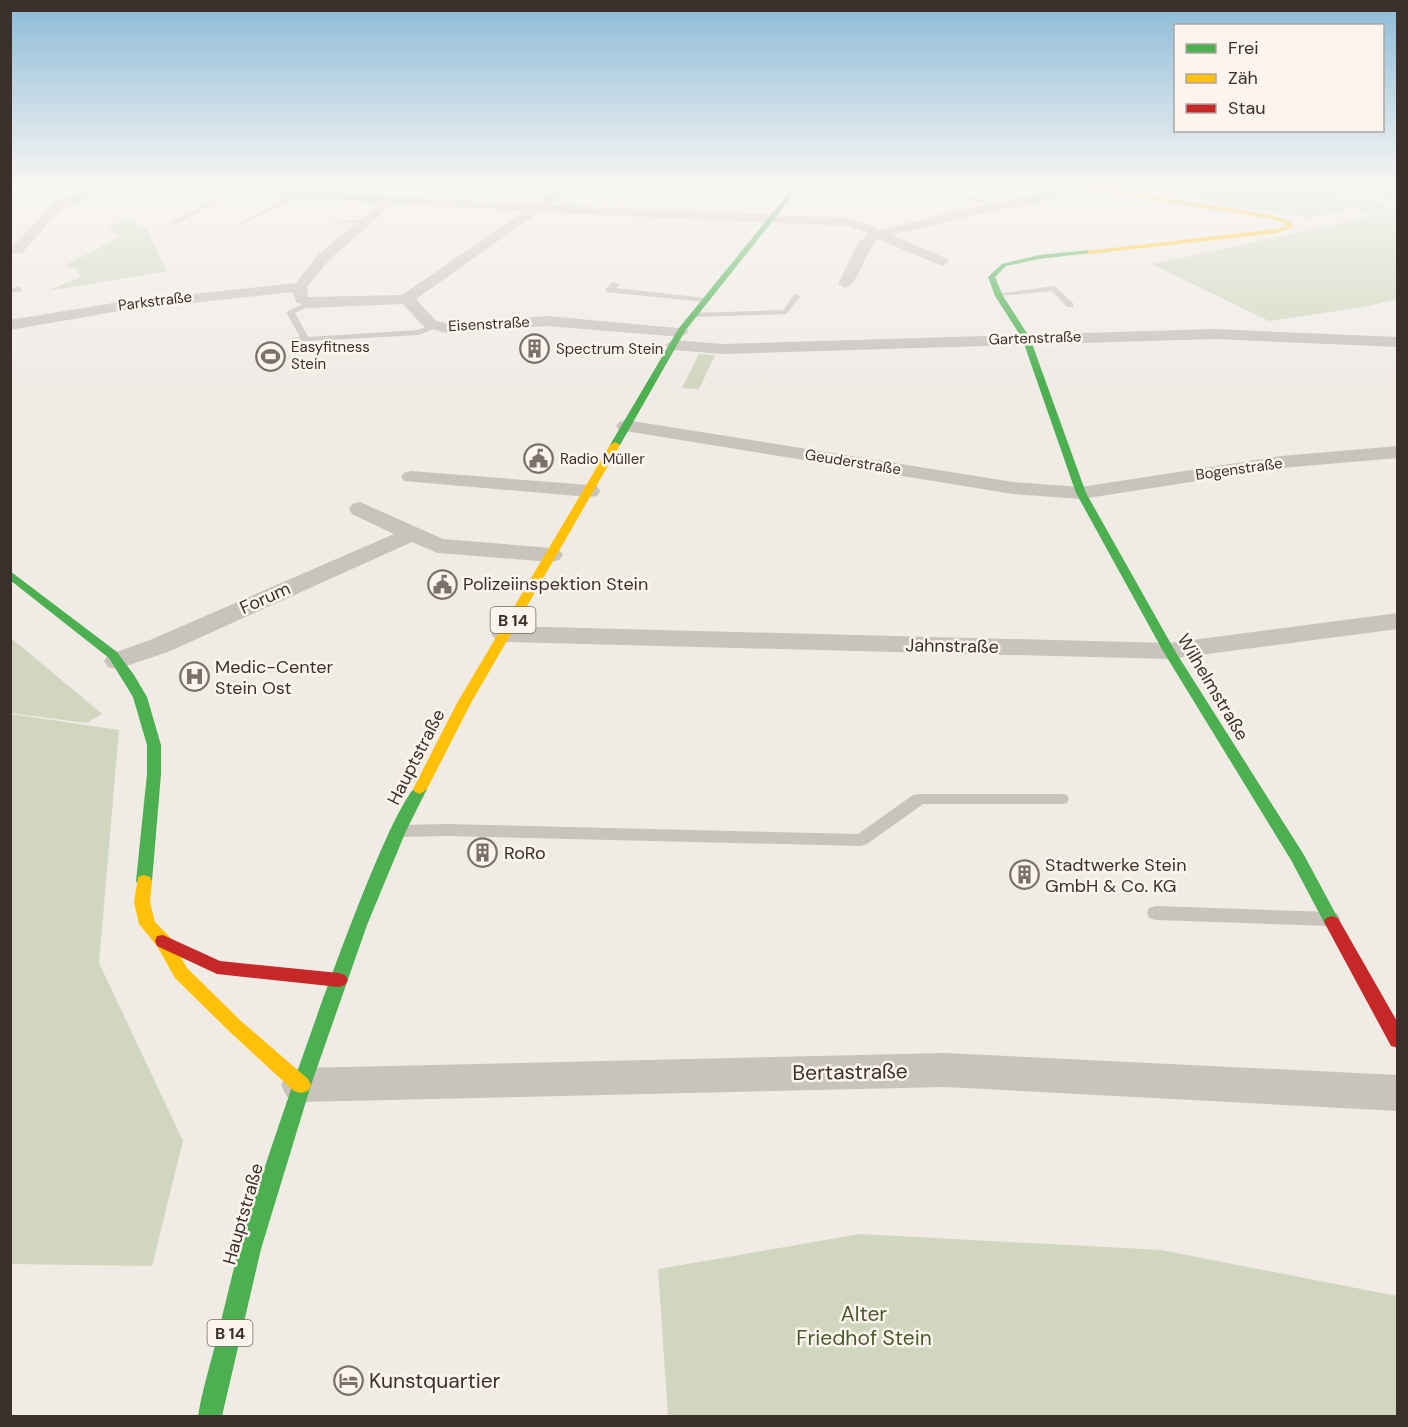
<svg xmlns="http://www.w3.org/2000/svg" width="1408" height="1427" font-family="'DM Sans',sans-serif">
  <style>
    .green { fill: #d1d6bf }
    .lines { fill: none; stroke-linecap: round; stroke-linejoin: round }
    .stream { fill: #a1c2c1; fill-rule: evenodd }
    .lane { fill: #c9c3be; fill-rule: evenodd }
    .street { fill: #c9c3be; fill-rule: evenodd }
    .fast { fill: #4caf50; fill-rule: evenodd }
    .slow { fill: #ffc107; fill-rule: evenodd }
    .jam { fill: #c62828; fill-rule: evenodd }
    .labels { text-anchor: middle; stroke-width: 5; stroke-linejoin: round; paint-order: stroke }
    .far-street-label { font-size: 15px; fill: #3b302b; stroke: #fbf5ee }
    .far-poi-label { font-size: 15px; fill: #3b302b; stroke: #fbf5ee; text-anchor: start }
    .shield { fill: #fbf5ee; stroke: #756b66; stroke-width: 1.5 }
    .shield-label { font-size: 16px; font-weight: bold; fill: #3b302b }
    .poi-label { font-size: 18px; fill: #3b302b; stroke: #fbf5ee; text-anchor: start }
    .street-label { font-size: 18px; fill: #3b302b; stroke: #fbf5ee }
    .near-street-label { font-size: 21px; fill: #3b302b; stroke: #fbf5ee }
    .near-park-label { font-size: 21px; fill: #4a5a2e; stroke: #fbf5ee }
    .near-poi-label { font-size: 21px; fill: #3b302b; stroke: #fbf5ee; text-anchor: start }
  </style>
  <rect width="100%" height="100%" fill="#f0ebe5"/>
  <path class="green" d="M1103,184H1296L1352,195L1397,210L1385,214L1397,211V299L1364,307L1269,321L1152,264L1379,215L1351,209L1309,218Z
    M1330,184H1397V202L1388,194Z
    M129,217L147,230L167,271L47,291L80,277L77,269L64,266L119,237L108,228Z
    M699,354L715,355L699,389L682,388Z
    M11,638L102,714L86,723L11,713Z
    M11,714L119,730L99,963L183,1141L152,1266L11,1264Z
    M860,1234L1161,1250L1397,1296V1416H668L658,1269Z"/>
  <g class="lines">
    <path class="stream" d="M1315,184C1342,184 1372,192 1398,199V202L1377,196Z"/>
    <path class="lane" d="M948,190L1000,205L1001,206L998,208L948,194L930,197L927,195Z
      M234,191L239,192L172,225L167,224Z
      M296,193L298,196L244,224L239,223Z
      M365,219L367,222L335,224L332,222Z
      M613,282L620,284L616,288L705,298L709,300L705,302L606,292V288Z
      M1054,286L1073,303V307H1067L1052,291L999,296L995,294Z
      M18,287H21V291L10,293V289Z
      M794,294L801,296L786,314L693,317L689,315L693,313L784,310Z
      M309,301H312V305L295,313L308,337L418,330L437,323L441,326L419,335L292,342V338L300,337L286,312Z
      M919,794H1061L1067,795L1069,799L1067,803L1061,804H923L867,844L861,846L448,836L398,837L392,835L389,831L392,827L398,825L448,824L858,834L913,795Z
      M1156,906L1331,912L1338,914L1340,919L1338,924L1331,926L1156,920L1149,918L1147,913L1149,908Z"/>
    <path class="street" d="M96,184H166L534,204L567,184H581L549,205L849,218L881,230L964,209L1050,192L1056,196L1050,200L965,217L892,235L947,259L949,262L942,266L878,239C866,250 858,285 845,288L838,284L858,243L868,234L848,226L539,212L416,299L436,321L446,323L547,316L687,329L689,332L681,337L547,326L446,333L424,327L403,304L309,308L296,302L293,292L119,311L10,330V320L119,302L296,283L319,254L380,203L115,188L62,208L22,253H12V247L54,202L98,186ZM393,204L524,211L402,295L308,297L307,287L329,260Z
      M1214,329L1398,337V347L1214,339L723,354L673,350L665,345L673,340L723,344Z
      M626,420L1013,482L1081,487L1281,456L1398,446V458L1281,468L1081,499L1013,494L619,430L616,426L619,422Z
      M411,471L589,485L597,486L600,491L597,496L589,497L404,481L401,477L404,473Z
      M360,502L443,539L551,548L559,550L563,555L559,560L551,562L438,553L412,542L168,652L117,669L108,667L104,661L108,655L150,640L394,534L352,514L349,509L352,504Z
      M1398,613V629L1169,659L504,642L495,639L491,634L495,629L504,626L1169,643Z
      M945,1053L1398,1075V1111L945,1087L301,1102L287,1097L281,1085L287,1073L301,1068Z"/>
    <path class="fast" d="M796,184H802L685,331L620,445L612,447L610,445L679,328Z
      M1089,250L1091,253L1039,259L1006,266L995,277L1003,296L1030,338L1086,493L1175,651L1304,855L1340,922L1338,926L1332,928L1326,926L1291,860L1163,651L1076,493L1022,338L995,296L988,277L1002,264L1039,255Z
      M10,571L117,652L134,675L147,697L161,745V774L152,881L150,885H138L136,881L147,774V745L133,697L109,658L10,580Z
      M420,784L427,789L406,831L367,925L311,1085L261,1249L222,1416H198C202,1391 210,1366 216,1341C224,1310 231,1279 239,1248C255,1193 387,793 420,784Z"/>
    <path class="slow" d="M1082,185L1266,214L1287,220L1294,226L1278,233L1089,254L1087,251L1277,229L1287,226L1283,222L1266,218L1084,188Z
      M615,442L620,445L471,703L427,789L420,794L415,792L413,789L457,703L610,445Z
      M144,875L150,877L152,881L150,902L155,922L169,936L187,968L242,1022L308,1079L311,1085L308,1091L301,1093L294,1091L230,1032L175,978L157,946L139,924L134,902L138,877Z"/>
    <path class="jam" d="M1332,916L1338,918L1398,1023V1048L1391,1046L1324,922L1326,918Z
      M163,935L220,961L339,973L345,975L348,980L345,985L339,987L217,974L157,946L155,941L157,936Z"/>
  </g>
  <linearGradient id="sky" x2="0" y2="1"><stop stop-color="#8bbad8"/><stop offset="0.48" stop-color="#f8f6f3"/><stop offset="1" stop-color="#f8f6f3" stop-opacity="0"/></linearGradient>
  <rect width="1408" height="384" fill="url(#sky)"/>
  <defs>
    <symbol id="building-ring" viewBox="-11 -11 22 22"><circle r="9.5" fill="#fbf5ee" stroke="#7a716c" stroke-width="1.5"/><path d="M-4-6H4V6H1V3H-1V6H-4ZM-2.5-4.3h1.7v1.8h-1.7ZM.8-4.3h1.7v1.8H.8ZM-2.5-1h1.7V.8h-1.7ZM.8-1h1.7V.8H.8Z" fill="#7a716c"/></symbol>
    <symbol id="stadium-ring" viewBox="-11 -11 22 22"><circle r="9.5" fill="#fbf5ee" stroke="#7a716c" stroke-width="1.5"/><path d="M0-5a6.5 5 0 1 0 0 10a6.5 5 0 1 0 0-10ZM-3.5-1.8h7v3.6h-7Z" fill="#7a716c"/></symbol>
    <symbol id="civic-ring" viewBox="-11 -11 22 22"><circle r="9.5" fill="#fbf5ee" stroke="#7a716c" stroke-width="1.5"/><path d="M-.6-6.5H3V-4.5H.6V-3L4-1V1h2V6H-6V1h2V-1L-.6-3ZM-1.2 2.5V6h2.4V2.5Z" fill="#7a716c"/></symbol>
    <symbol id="hospital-ring" viewBox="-11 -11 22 22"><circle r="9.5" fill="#fbf5ee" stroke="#7a716c" stroke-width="1.5"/><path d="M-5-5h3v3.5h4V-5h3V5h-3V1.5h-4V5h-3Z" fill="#7a716c"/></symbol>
    <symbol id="hotel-ring" viewBox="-11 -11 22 22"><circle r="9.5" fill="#fbf5ee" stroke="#7a716c" stroke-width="1.5"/><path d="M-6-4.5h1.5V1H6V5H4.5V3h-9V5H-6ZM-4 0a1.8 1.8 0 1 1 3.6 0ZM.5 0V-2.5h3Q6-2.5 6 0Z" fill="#7a716c"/></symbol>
  </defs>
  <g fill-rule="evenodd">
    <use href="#building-ring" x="518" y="332" width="33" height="33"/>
    <use href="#stadium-ring" x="254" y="340" width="33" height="33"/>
    <use href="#civic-ring" x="522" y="442" width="33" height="33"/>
    <use href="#civic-ring" x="426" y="568" width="33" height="33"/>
    <use href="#hospital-ring" x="178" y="660" width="33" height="33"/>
    <use href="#building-ring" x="466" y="836" width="33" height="33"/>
    <use href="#building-ring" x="1008" y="858" width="33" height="33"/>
    <use href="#hotel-ring" x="332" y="1364" width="33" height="33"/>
  </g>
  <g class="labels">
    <g class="far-street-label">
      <text transform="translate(155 301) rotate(-7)" y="5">Parkstraße</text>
      <text transform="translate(489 324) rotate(-3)" y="5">Eisenstraße</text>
      <text transform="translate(1035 338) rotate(-2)" y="5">Gartenstraße</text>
      <text transform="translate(853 462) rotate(9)" y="5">Geuderstraße</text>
      <text transform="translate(1239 469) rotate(-8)" y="5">Bogenstraße</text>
    </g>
    <g class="far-poi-label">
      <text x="291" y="352">Easyfitness<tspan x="291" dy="17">Stein</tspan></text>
      <text x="556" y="354">Spectrum Stein</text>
      <text x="560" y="464">Radio Müller</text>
    </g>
    <g class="shield">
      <rect x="490.5" y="607" width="45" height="26" rx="4.5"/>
      <rect x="207.5" y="1320" width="45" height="26" rx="4.5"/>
    </g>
    <g class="shield-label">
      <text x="513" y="626">B 14</text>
      <text x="230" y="1339">B 14</text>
    </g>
    <g class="poi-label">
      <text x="463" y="590">Polizeiinspektion Stein</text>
      <text x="215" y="673">Medic-Center<tspan x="215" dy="21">Stein Ost</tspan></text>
      <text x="504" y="859">RoRo</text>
      <text x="1045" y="871">Stadtwerke Stein<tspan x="1045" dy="21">GmbH &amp; Co. KG</tspan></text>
    </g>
    <g class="street-label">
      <text transform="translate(265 598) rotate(-24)" y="6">Forum</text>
      <text transform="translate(952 646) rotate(1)" y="6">Jahnstraße</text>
      <text transform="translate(1213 687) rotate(59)" y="6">Wilhelmstraße</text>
      <text transform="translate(416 757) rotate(-63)" y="6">Hauptstraße</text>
      <text transform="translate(243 1214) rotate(-74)" y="6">Hauptstraße</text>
    </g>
    <g class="near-street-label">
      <text transform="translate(850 1072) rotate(-1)" y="7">Bertastraße</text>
    </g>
    <g class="near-park-label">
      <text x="864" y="1321">Alter<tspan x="864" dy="24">Friedhof Stein</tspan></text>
    </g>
    <g class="near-poi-label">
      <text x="369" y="1388">Kunstquartier</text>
    </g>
  </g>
  <rect width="1408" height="1427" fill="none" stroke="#3b302b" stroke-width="24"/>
  <rect x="1174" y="24" width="210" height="108" fill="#fbf5ee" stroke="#aea6a0" stroke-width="1.5"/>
  <rect x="1186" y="44" width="30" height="9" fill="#4caf50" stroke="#aea6a0" stroke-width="1.5"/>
  <text x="1228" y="54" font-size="18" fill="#3b302b">Frei</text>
  <rect x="1186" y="74" width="30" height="9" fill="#ffc107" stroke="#aea6a0" stroke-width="1.5"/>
  <text x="1228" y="84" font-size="18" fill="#3b302b">Zäh</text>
  <rect x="1186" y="104" width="30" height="9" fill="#c62828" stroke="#aea6a0" stroke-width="1.5"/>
  <text x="1228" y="114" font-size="18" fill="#3b302b">Stau</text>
</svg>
